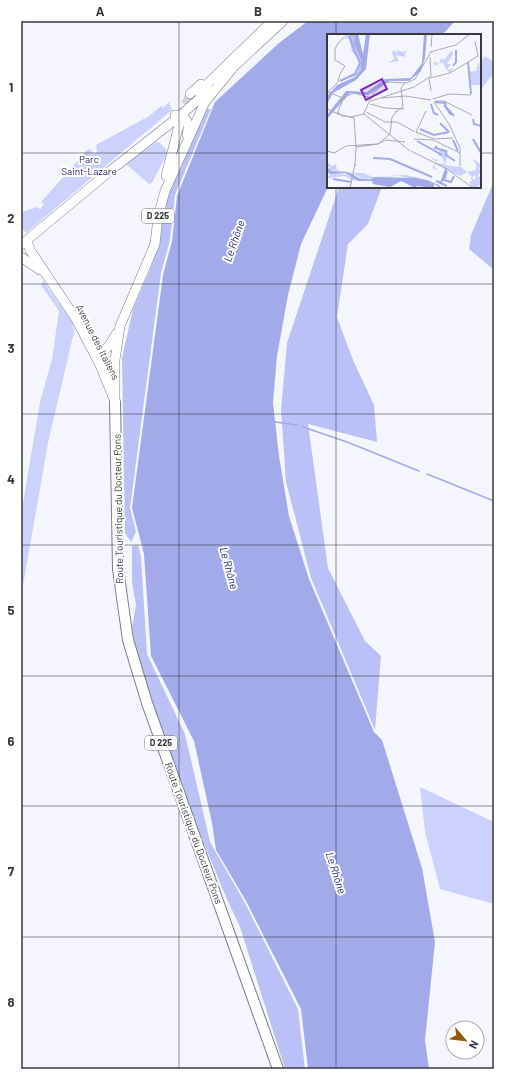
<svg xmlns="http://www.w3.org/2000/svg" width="515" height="1090" font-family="Barlow,sans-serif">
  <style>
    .green { fill: #ccd2fc }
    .forest { fill: #bbc1f6 }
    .water { fill: #a2aaea }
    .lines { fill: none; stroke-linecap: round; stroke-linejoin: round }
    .stream { stroke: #a2aaea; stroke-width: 1.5 }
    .primary-tunnel { stroke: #cfd0d7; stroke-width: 9; stroke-dasharray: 9 4.5; stroke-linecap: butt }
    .primary-casing { stroke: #7a7d8c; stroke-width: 10 }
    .trunk-casing { stroke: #7a7d8c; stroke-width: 12 }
    .primary { stroke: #fff; stroke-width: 9 }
    .trunk { stroke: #fff; stroke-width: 10 }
    .grid { fill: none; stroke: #37383f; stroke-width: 1; stroke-opacity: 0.55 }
    .labels { text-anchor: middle; stroke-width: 4; stroke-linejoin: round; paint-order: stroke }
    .shield { fill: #fff; stroke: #737479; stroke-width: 1 }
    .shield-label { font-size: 9px; font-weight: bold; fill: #37383f }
    .park-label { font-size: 10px; fill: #26226b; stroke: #fff }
    .street-label { font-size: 10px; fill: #37383f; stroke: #fff }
    .water-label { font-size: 11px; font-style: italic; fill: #2b2972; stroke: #fff }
    .inset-river { fill: none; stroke: #a2aaea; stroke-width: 2 }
    .inset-road { fill: none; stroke: #a9aab1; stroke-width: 1 }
    .view { fill: #7b2cbf; fill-opacity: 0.15; stroke: #7b2cbf; stroke-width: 2 }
    .inset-edge { fill: none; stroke: #37383f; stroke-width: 2 }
    .neatline { fill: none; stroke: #37383f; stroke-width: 1.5 }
    .grid-label { font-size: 13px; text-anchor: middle; font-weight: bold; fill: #37383f }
  </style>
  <rect width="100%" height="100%" fill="#f5f6fd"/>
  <path class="green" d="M485,56L494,62V73L482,88L480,87V63Z
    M169,102L172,110L26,233L21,227V212L37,207L40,209L44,204L41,202L87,150L90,149L94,154L97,152L96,145L149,116L161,106L163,108Z
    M156,142H159L166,149V156L152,183L149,184L126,164Z
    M43,281L73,323L74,332L48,443L21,597V515L40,402L52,359L59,311L41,285Z
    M420,787L494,822V904L440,889L425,832Z"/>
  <path class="forest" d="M207,109H211L175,195L170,240L161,273L130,508L136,532L131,542L125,533L122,358L133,309L150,270L158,245L165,199Z
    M494,181V270L469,249L471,235Z
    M339,187H382L368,224L348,244L337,317L353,360L374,405L377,442L308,424L328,568L365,641L381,656L375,730L311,578L286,482L281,410L287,343Z
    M138,545L141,557L147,654L185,734L210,842L245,903L298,1009L305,1069H285L240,927L226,897L196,824L141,674L132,628L136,605L132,582V546Z"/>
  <path class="water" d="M308,21H455L442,35H328V187L301,244L288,295L277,356L273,403L279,456L289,516L309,579L374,732L382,740L422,868L435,942L425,1040L429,1069H308L301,1009L246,901L216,850L212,823L194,741L151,656L144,554L132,508L163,275L172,241L177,196L215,102L279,43Z"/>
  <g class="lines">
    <path class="stream" d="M275,422L297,425
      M303,427L347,442L419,471
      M427,474L494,501"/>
    <path class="primary-tunnel" d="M181,117L190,94"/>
    <defs>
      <path id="primary" d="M228,72L283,21
        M199,92L272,21
        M190,94L201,84
        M175,115H181C189,120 189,126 187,135
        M166,176L180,121
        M27,241L30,250L76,319L100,365L114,399
        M21,245L110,171L181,115L209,90
        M21,257L40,270
        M92,342L96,349L102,352L109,346L116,334
        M115,402V360L120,326L155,244L158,217L165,191L205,102L232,69"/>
      <path id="trunk" d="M115,402L118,569L128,640L147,703L278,1069"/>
    </defs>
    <use href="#primary" class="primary-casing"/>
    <use href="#trunk" class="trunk-casing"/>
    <use href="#primary" class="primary"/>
    <use href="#trunk" class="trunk"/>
  </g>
  <path class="grid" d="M179,21V1069M336,21V35M21,153H328M480,153H494M336,187V1069M21,284H494M21,414H494M21,545H494M21,676H494M21,806H494M21,937H494"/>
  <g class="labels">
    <g class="shield">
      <rect x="142" y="209" width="32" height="14" rx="3"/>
      <rect x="145" y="736" width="32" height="14" rx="3"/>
    </g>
    <g class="shield-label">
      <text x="158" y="219">D 225</text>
      <text x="161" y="746">D 225</text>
    </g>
    <g class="park-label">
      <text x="89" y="163">Parc<tspan x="89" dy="12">Saint-Lazare</tspan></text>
    </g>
    <g class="street-label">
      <text transform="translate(98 342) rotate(63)" y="4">Avenue des Italiens</text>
      <text transform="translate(118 509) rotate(-91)" y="4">Route Touristique du Docteur Pons</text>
      <text transform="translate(194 833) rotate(70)" y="4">Route Touristique du Docteur Pons</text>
    </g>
    <g class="water-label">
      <text transform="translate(234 241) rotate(-71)" y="4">Le Rhône</text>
      <text transform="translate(229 568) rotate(75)" y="4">Le Rhône</text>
      <text transform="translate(336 873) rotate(72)" y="4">Le Rhône</text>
    </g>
  </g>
  <g transform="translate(327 34)">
    <rect width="154" height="154" fill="#f5f6fd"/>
    <path d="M68,16L70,20V16L76,18L79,16L78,21L77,23L69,21L72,27L61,29L67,25L65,18ZM125,16L126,20L120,30H124L121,34V36L126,34L124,38L122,39L115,28L108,32L107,27L112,30L114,24L117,26ZM152,27L154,51H143L141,38L149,37ZM113,115L121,117L118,131L134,133L140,138L133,142L108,130V135L110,134V141V136L105,134L110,127L105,126L106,124L107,126L108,124L109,126L111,124H113H111L110,129L118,130L115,123L111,122ZM148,126L154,131L152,135L154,139H152L154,140V141L152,140L150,143L154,142V152L152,151L151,154H146L142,148L147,146H144V143L148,146L149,141L145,143L140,138L149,136V130L146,127ZM0,128L5,132L9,130L10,136L27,139H36L46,143L77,141L89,143L99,146L102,147L71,142L46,143L43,147L21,138L3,136L0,134H6L0,133ZM5,139L21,140L33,147L44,149L26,146L17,142L2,144L0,143V140L2,142Z" fill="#ccd2fc"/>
    <path d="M28,0L27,9L31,19L26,11L32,23L34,29V34L32,38L28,42L23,44L31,38L33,28L25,17L22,4L18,5L22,1Z" fill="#bbc1f6"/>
    <path d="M28,0H31L36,20L39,0H43L39,35L29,46L6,59L0,70V62L10,51L28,43L34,35V27L27,9ZM97,0H100L98,24L94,37L82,47H63L41,61L23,59L0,85V81L19,57L40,58L58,45L84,44L95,29ZM0,134L5,137L21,138L32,144L43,146L47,143L88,144L100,146L112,151L114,153V154L107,150V154L90,152L88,154L74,147L63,153L57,152L46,150L45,147H31L19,139L2,140Z" fill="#a2aaea"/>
    <path class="inset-river" d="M141,28L144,60M126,32L129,28V16M13,47L28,40L33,29L22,2M108,68L118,69L119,72M104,70L107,79L111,81M117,71L124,81M119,73L127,82M146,85L147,90L154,92M113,89L122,98M93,95L107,101L122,98M146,105L154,119M126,106L131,117M90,107L115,121M110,112L108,114L119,117V121L128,127M46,124L63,125L105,143M120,137L117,146L124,148L127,142M6,145L24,148M109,147L120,152M110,147L114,149L119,135"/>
    <path class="inset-road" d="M148,7L151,22M104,13L105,0M103,18L129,11L143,0M103,23L104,42M14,29L8,26V15L11,9L21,0M13,40L18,32L13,29M102,44L104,57M103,44L123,39L151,22M1,58L11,48L13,40M1,58L18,65M45,60L59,48L80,49L88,45L104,18M55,64L78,62L104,66M106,65L122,60L144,61M44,67L87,53L104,42M108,67H117L145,81M107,68L122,90L133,114V132M43,70L58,74M58,74L77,75M0,75L11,80M10,78L15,82L24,83L37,80M39,78L58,88H70L88,98M68,78L76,73L74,54L78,49M10,80L17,63L27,59L44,64L36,81M11,80L27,84L29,113M37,80L83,117M89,98L107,105L126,104M89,98L99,77M63,100L65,83L70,77M87,105L106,106L133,119M29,113L51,110L59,106L78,108M0,117L7,119L19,112L51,110L63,100M84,117L120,135L146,154M28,132L29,113M23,154L28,130"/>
    <path class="view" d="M55,45L60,55L39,66L34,56Z"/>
    <rect width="154" height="154" class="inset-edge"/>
  </g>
  <rect width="515" height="1090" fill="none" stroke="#ffffff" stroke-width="44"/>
  <g transform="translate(465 1040) rotate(118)"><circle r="19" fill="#ffffff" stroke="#afafb2"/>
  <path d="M0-3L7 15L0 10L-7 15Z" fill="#8f5a0c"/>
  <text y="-6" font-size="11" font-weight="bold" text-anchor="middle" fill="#37383f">N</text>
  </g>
  <rect x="22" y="22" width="471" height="1046" class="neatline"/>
  <g class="grid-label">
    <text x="100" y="16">A</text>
    <text x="258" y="16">B</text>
    <text x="414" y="16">C</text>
    <text x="11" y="92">1</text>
    <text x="11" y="223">2</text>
    <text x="11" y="353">3</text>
    <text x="11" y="484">4</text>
    <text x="11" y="615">5</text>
    <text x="11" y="746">6</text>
    <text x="11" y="876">7</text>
    <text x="11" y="1007">8</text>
  </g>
</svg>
